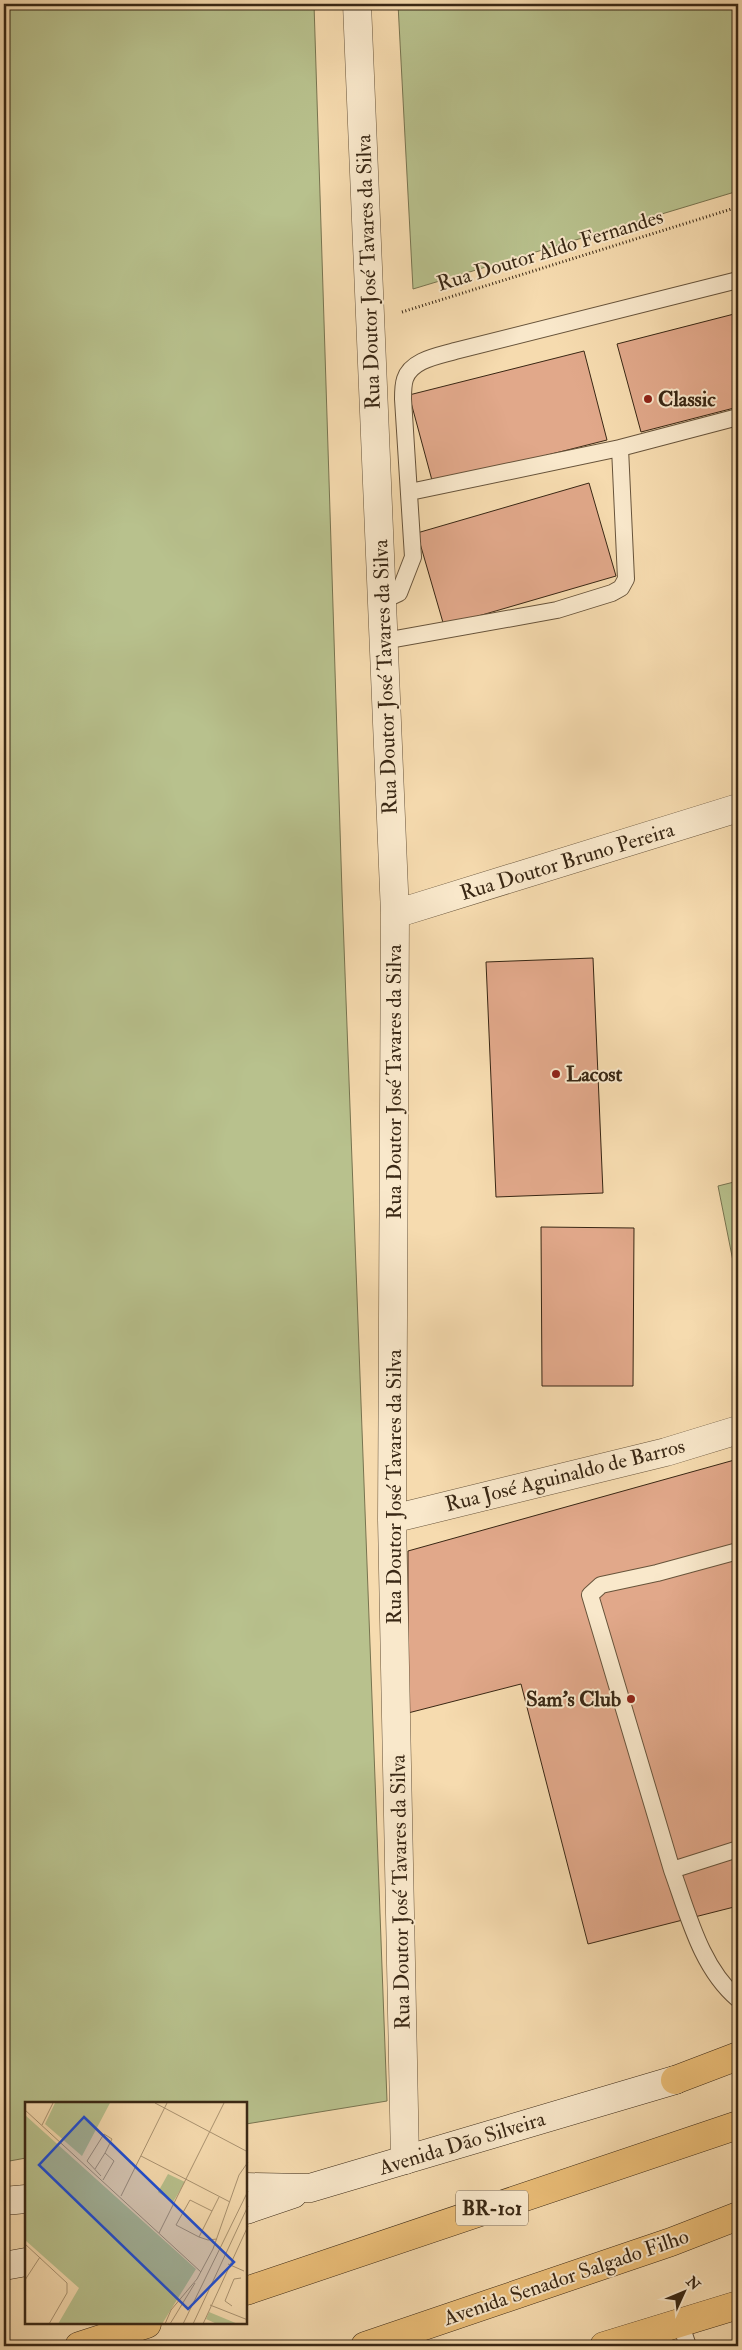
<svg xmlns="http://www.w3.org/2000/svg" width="742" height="2350" font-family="'IM FELL Double Pica',serif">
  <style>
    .green { fill: #b8c18d; stroke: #787450 }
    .building { fill: #e1a88a; stroke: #392714 }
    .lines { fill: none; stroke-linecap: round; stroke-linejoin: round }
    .service-casing { stroke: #68543b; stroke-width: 18 }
    .minor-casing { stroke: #68543b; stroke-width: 29 }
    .secondary-casing { stroke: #392714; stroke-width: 29 }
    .primary-casing { stroke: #392714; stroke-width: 29 }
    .trunk-casing { stroke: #392714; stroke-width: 29 }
    .path { stroke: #392714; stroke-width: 3; stroke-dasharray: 1 2.5; stroke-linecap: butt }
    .service { stroke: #f9e8cb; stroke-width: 16 }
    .minor { stroke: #f9e8cb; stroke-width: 28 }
    .secondary { stroke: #f9e8cb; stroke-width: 28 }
    .primary { stroke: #ebbe78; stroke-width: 28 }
    .trunk { stroke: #ebbe78; stroke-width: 28 }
    .poi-dot { fill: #8f2418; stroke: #f9e8cb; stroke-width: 2 }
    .labels { text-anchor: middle; stroke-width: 4; stroke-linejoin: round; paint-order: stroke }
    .shield { fill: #f9e8cb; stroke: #73614b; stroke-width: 1 }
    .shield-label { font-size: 20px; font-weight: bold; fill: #392714 }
    .street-label { font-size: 21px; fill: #392714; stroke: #f9e8cb }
    .poi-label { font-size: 21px; font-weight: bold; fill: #392714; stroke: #f9e8cb; text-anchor: start }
    .inset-road { fill: none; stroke: #aa9371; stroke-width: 1 }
    .view { fill: #1d4ed8; fill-opacity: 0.15; stroke: #1d4ed8; stroke-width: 2.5 }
    .inset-edge { fill: none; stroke: #392714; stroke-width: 2.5 }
  </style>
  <rect width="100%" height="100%" fill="#f6dbaf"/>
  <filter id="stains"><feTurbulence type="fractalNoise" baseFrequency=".004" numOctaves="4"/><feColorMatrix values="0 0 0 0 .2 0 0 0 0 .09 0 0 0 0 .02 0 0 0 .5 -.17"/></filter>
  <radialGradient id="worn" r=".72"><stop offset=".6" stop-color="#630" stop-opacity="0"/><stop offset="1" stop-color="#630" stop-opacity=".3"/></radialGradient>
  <path class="green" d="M4,4H314L342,892L387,2101L246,2124V2104H26V2158L4,2162Z
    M398,4H738V191L413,289Z
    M738,1181V1286L718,1186Z"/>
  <path class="building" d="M738,313V407L641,432L617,344Z
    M584,351L607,440L433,484L409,395Z
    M589,483L616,576L444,626L417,533Z
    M593,958L603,1193L496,1197L486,962Z
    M541,1227L634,1228L633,1386H542Z
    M738,1459V1906L588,1944L521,1684L408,1713V1551Z"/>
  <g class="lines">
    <defs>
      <path id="service" d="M410,492L620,448
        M382,601L399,593L413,557L403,399C403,393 403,385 405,379C411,360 438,356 455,351L738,280
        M384,641L557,610L612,593L621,588L626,579L620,448L738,417
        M738,1551L657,1573L601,1585L590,1595L672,1870L738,1849
        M672,1870C688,1914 701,1968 738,1999
        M680,2322L688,2346"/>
      <path id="minor" d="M357,4L395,914L392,1519L405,2160
        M395,914L738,808
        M392,1519L666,1452L738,1430"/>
      <path id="secondary" d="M246,2187L310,2188L675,2080
        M4,2201L26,2199
        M246,2210L293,2194
        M4,2266L26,2262"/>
      <path id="primary" d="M675,2080L738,2056
        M604,2346L738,2305"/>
      <path id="trunk" d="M246,2291L738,2125
        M79,2346L147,2324
        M365,2346L671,2242L738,2216"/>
    </defs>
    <use href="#service" class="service-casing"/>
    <use href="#minor" class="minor-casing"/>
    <use href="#secondary" class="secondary-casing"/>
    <use href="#primary" class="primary-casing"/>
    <use href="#trunk" class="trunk-casing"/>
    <path class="path" d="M402,312L738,207"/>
    <use href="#service" class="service"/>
    <use href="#minor" class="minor"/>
    <use href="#secondary" class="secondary"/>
    <use href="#primary" class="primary"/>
    <use href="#trunk" class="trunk"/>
  </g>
  <g class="poi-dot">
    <circle cx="648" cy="399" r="5"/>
    <circle cx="556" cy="1074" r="5"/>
    <circle cx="631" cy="1699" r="5"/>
  </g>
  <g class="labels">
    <rect class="shield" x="456" y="2190.5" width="72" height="35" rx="4"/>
    <g class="shield-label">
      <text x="492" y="2215">BR-101</text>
    </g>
    <g class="street-label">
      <text transform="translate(550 250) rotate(-17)" y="7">Rua Doutor Aldo Fernandes</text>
      <text transform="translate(368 272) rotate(-92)" y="7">Rua Doutor José Tavares da Silva</text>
      <text transform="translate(385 677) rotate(-92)" y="7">Rua Doutor José Tavares da Silva</text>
      <text transform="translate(567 861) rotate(-17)" y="7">Rua Doutor Bruno Pereira</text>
      <text transform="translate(394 1082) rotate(-90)" y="7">Rua Doutor José Tavares da Silva</text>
      <text transform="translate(565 1475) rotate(-14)" y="7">Rua José Aguinaldo de Barros</text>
      <text transform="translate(394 1487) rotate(-90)" y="7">Rua Doutor José Tavares da Silva</text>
      <text transform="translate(400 1892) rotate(-91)" y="7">Rua Doutor José Tavares da Silva</text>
      <text transform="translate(462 2143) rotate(-17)" y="7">Avenida Dão Silveira</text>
      <text transform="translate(566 2277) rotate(-19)" y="7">Avenida Senador Salgado Filho</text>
    </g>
    <g class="poi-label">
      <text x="658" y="406">Classic</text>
      <text x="566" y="1081">Lacost</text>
      <text x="621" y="1706" text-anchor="end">Sam's Club</text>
    </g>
  </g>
  <g transform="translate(25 2102)">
    <rect width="222" height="222" fill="#f6dbaf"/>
    <path d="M30,1H85L57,54L20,22ZM0,13L171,167L137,222H33L54,186L0,138ZM143,72L160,80L148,100L133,90ZM184,210L213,222H192L181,217Z" fill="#b8c18d"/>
    <path class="inset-road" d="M130,1L223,50M0,8L176,170M17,23L28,1M116,54L205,100M70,67L80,51M76,74L62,59L79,32L87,37L80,51L89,59L78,78M96,94L142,1M187,109L165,98L151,123L174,135L194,95M134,131L199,1M174,135L183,138L192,137M0,142L42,181V191L24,222M203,162L219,169M0,178L15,155M185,203L223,218M207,204L200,199L209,177L216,176M140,222L146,208L172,177L188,147L214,73L223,60M145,222L170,181M158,222L223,89M168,222L223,104M178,222L223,124"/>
    <path class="view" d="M59,15L209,160L163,207L14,63Z"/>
    <rect width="222" height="222" class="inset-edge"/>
  </g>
  <rect width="742" height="2350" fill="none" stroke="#f6dbaf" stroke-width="20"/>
  <rect x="5" y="5" width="732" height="2340" fill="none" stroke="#392714" stroke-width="2.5"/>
  <rect x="10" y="10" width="722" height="2330" fill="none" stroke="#392714"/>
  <g transform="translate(684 2292) rotate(46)" stroke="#f9e8cb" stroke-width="4" paint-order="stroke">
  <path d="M0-4L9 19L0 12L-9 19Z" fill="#392714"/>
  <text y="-8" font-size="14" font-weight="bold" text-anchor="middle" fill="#392714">N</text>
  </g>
  <rect width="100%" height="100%" filter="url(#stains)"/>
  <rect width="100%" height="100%" fill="url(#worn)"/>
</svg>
